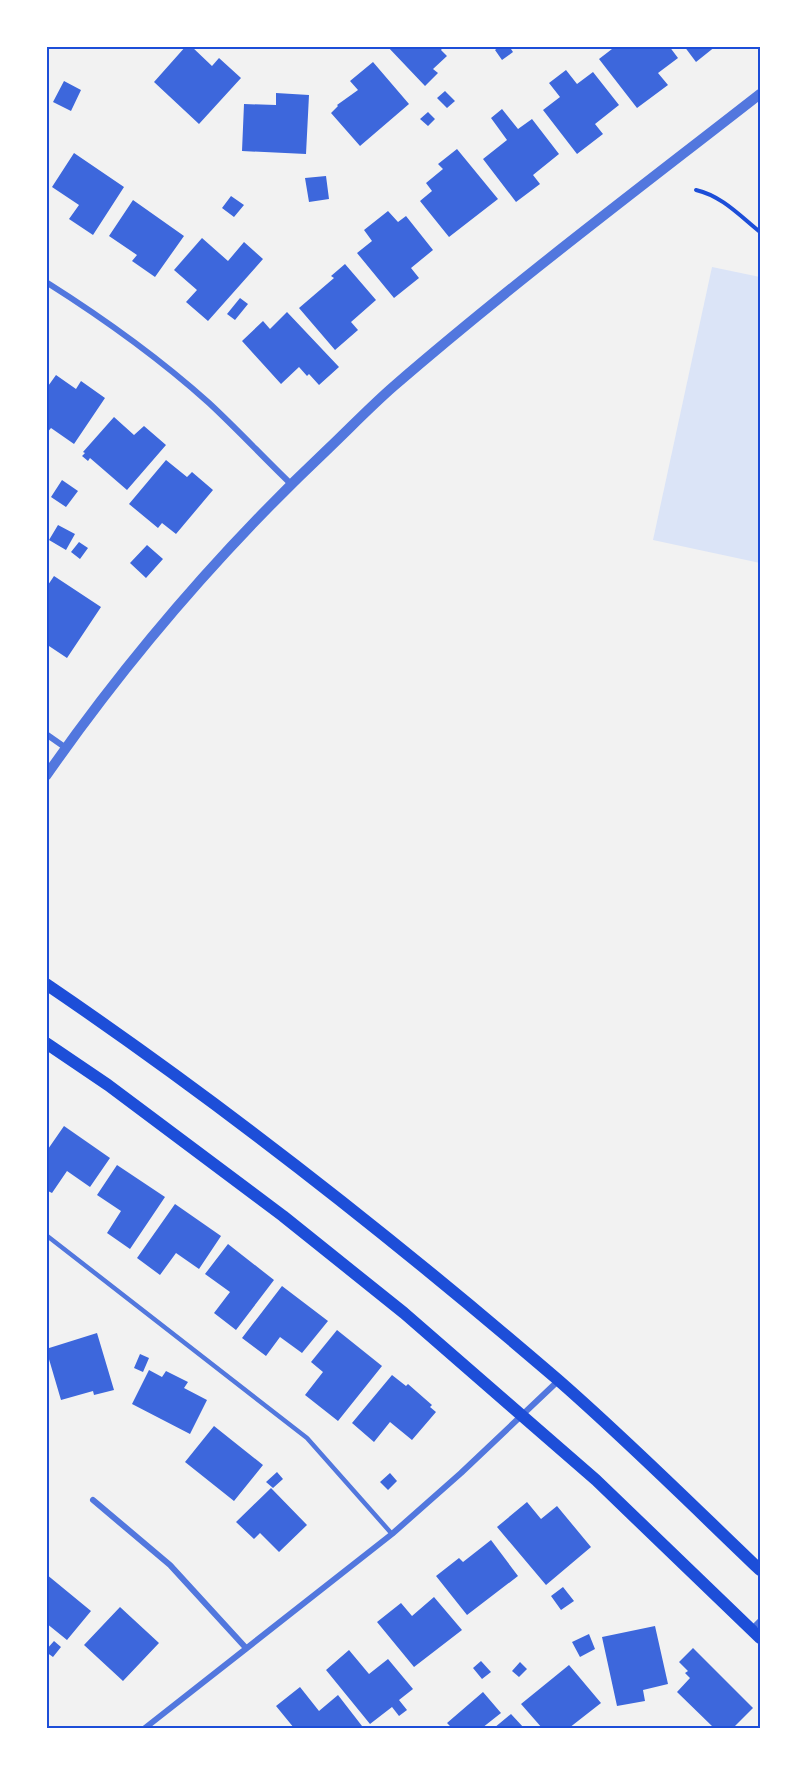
<svg xmlns="http://www.w3.org/2000/svg" width="807" height="1775" font-family="Inter,sans-serif">
  <style>
    .green { fill: #dbe4f7 }
    .building { fill: #3d67dc }
    .lines { fill: none; stroke-linecap: round; stroke-linejoin: round }
    .path { stroke: #1d4ed8; stroke-width: 4 }
    .service { stroke: #5277de; stroke-width: 4.5 }
    .minor { stroke: #5277de; stroke-width: 6 }
    .tertiary { stroke: #5277de; stroke-width: 10 }
    .secondary { stroke: #1d4ed8; stroke-width: 12 }
    .neatline { fill: none; stroke: #1d4ed8; stroke-width: 2 }
  </style>
  <rect width="100%" height="100%" fill="#f2f2f2"/>
  <path class="green" d="M712,267L760,277V563L653,540Z"/>
  <path class="building" d="M186,46H191L212,66L219,58L241,78L199,124L154,82Z
    M387,46H444L441,50L447,56L433,69L438,73L425,86Z
    M500,46H509L513,52L502,60L495,50Z
    M610,46H669L678,58L658,73L668,85L637,108L599,59L612,49Z
    M684,46H716L696,62Z
    M373,62L409,104L360,146L331,113L338,106L337,105L358,90L350,81Z
    M566,70L577,84L593,72L619,105L595,124L603,134L577,154L543,110L560,97L549,83Z
    M64,81L81,90L71,111L53,102Z
    M445,91L455,101L447,108L437,98Z
    M276,93L309,95L306,154L242,151L244,104L276,105Z
    M502,109L518,129L532,119L559,154L533,175L540,184L516,202L483,159L507,140L491,118Z
    M428,112L435,119L428,126L420,119Z
    M457,149L498,199L449,237L420,201L432,191L426,183L443,169L438,164Z
    M74,153L124,187L93,235L69,219L79,205L52,187Z
    M326,176L329,199L309,202L305,178Z
    M231,196L244,205L234,217L222,208Z
    M133,200L184,236L155,277L132,261L137,255L109,236Z
    M388,211L398,222L406,216L433,250L411,268L419,278L394,298L357,253L372,241L364,230Z
    M202,238L228,261L244,242L263,259L208,321L186,302L197,290L174,270Z
    M345,264L376,300L351,322L358,330L335,350L299,308L334,278L331,276Z
    M240,298L248,304L235,320L227,314Z
    M287,312L339,367L319,385L309,374L307,376L299,367L281,384L242,341L263,321L270,329Z
    M56,375L76,389L81,381L105,398L74,444L51,428L46,434V389Z
    M114,417L134,435L144,426L166,445L127,490L90,458L88,461L82,456L85,453L83,452Z
    M166,460L187,477L192,472L213,490L176,534L162,523L158,528L129,504Z
    M62,480L78,491L66,507L51,497Z
    M58,525L75,534L66,550L49,540Z
    M79,542L88,548L80,559L71,552Z
    M147,545L163,559L146,578L130,563Z
    M54,576L101,607L67,658L46,644V588Z
    M64,1126L110,1158L90,1187L67,1171L52,1193L46,1190V1152Z
    M117,1165L165,1197L130,1249L107,1233L121,1211L97,1195Z
    M175,1204L221,1236L199,1269L176,1253L160,1275L137,1258Z
    M228,1244L274,1280L236,1330L214,1313L230,1292L205,1274Z
    M282,1286L328,1321L302,1353L280,1337L266,1356L242,1338Z
    M337,1330L382,1366L338,1421L305,1395L323,1372L311,1362Z
    M97,1333L114,1390L94,1395L93,1391L61,1400L46,1349Z
    M140,1354L149,1358L143,1372L134,1368Z
    M149,1370L162,1377L166,1371L188,1382L184,1388L207,1400L190,1434L132,1404Z
    M392,1375L406,1386L408,1384L432,1405L430,1407L436,1412L412,1440L390,1422L374,1442L352,1423Z
    M214,1426L263,1465L234,1501L185,1462Z
    M277,1472L283,1479L273,1488L266,1482Z
    M390,1473L397,1481L388,1490L380,1482Z
    M271,1488L307,1525L279,1552L260,1533L254,1539L236,1522Z
    M527,1502L541,1519L557,1506L591,1547L546,1585L497,1527Z
    M491,1540L518,1576L467,1615L436,1576L459,1558L463,1562Z
    M46,1574L91,1611L67,1640L46,1623Z
    M563,1587L574,1601L561,1610L551,1596Z
    M434,1597L462,1630L414,1667L377,1622L401,1603L412,1616Z
    M120,1607L159,1643L123,1681L84,1645Z
    M655,1626L668,1684L643,1690L645,1701L617,1706L602,1637Z
    M589,1634L595,1649L580,1657L572,1642Z
    M54,1641L61,1647L53,1657L46,1652V1650Z
    M693,1648L753,1708L733,1728H714L677,1692L690,1678L685,1673L688,1671L679,1662Z
    M349,1650L369,1674L388,1659L413,1689L399,1700L407,1710L399,1716L392,1707L370,1724L326,1670Z
    M481,1661L491,1672L482,1679L473,1668Z
    M520,1662L527,1669L519,1677L512,1671Z
    M569,1665L601,1703L569,1728H542L521,1704Z
    M300,1687L319,1711L338,1695L362,1726L359,1728H294L276,1706Z
    M483,1692L501,1713L482,1728H452L447,1723Z
    M511,1714L524,1728H494Z"/>
  <g class="lines">
    <path class="path" d="M696,190C722,196 740,216 760,232"/>
    <path class="service" d="M46,1235L307,1438L392,1534"/>
    <path class="minor" d="M46,282C103,318 159,358 209,403C237,429 263,457 291,484
      M46,734L66,748
      M93,1500L170,1565L246,1648
      M752,1629L760,1621
      M145,1728L392,1534L461,1473L558,1381"/>
    <path class="tertiary" d="M46,776C129,657 223,548 329,448C350,428 371,406 394,386C512,284 637,190 760,94"/>
    <path class="secondary" d="M46,984C224,1105 394,1239 557,1379C627,1440 693,1506 760,1570
      M46,1043L108,1085L283,1216L404,1313L596,1480L760,1638"/>
  </g>
  <rect width="807" height="1775" fill="none" stroke="#ffffff" stroke-width="96"/>
  <rect x="48" y="48" width="711" height="1679" class="neatline"/>
</svg>
